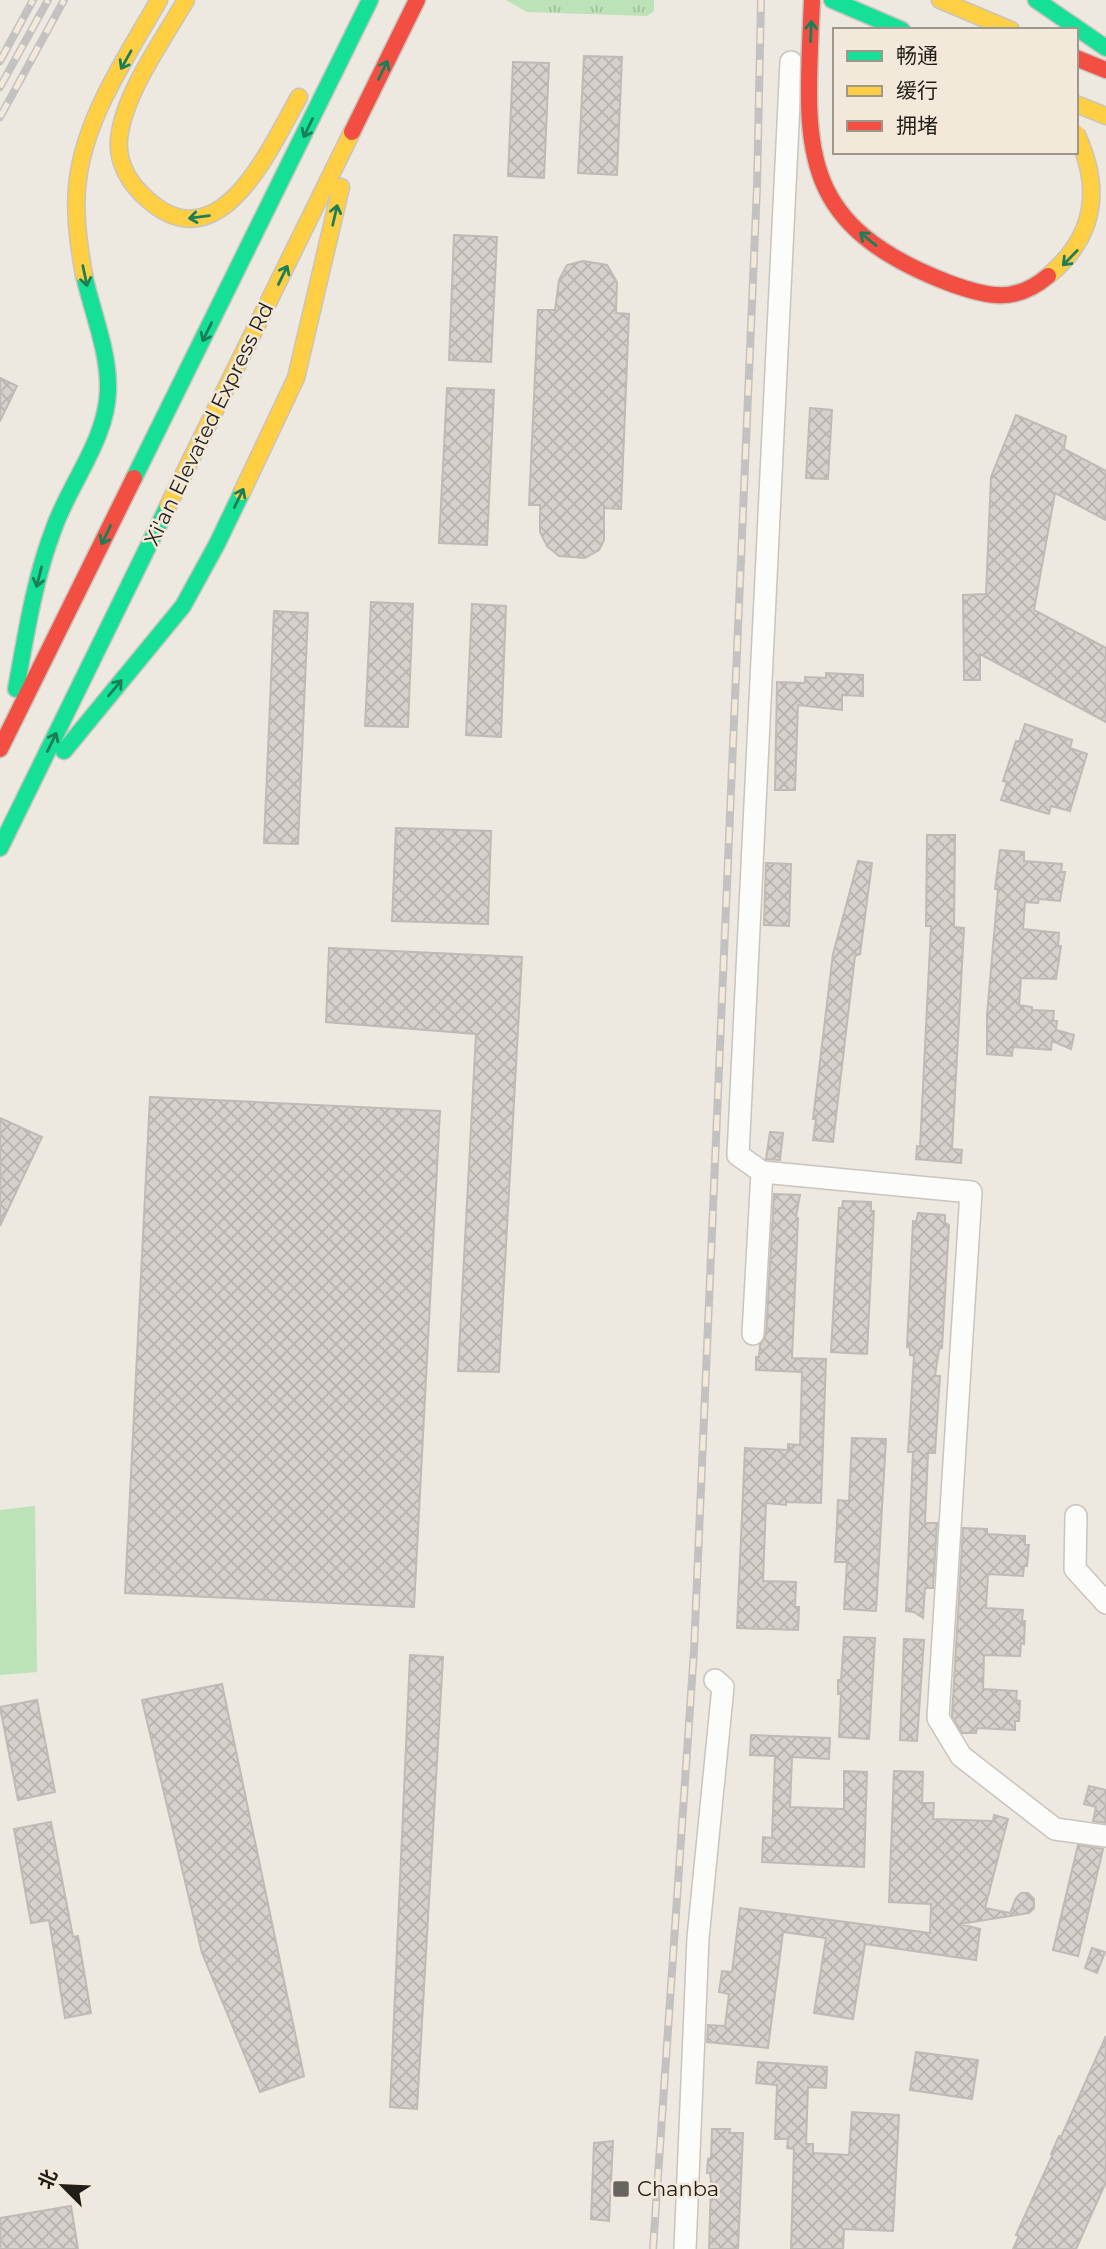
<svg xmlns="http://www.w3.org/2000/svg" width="1106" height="2249" font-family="Montserrat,'Noto Sans SC',sans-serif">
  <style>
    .grass { fill: url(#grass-tufts) }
    .garden { fill: #bce2b8 }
    .building { fill: url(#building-cross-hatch); stroke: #c0bab6; stroke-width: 2 }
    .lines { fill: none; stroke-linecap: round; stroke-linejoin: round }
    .street-casing { stroke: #c9c4be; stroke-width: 24 }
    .fast-casing { stroke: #c9c4be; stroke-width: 19 }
    .slow-casing { stroke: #c9c4be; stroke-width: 19 }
    .jam-casing { stroke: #c9c4be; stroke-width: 19 }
    .street { stroke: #fcfcfa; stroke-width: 21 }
    .fast { stroke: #16e098; stroke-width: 16 }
    .slow { stroke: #ffcf43; stroke-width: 16 }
    .jam { stroke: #f24e42; stroke-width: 16 }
    .rail-casing { stroke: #c3c2c1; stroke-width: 8 }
    .rail { stroke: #f3e9da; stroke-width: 5; stroke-dasharray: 16; stroke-linecap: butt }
    .slow-bridge-casing { stroke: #c9c4be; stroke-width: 19; stroke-linecap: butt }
    .jam-bridge-casing { stroke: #c9c4be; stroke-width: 19; stroke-linecap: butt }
    .slow-bridge { stroke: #ffcf43; stroke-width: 16 }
    .jam-bridge { stroke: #f24e42; stroke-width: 16 }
    .oneway { stroke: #1c7e58 }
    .poi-dot { fill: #68645e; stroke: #f3e9da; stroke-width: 2.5 }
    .labels { text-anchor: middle; stroke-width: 5; stroke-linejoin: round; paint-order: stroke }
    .street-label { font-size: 21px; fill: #211d18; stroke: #f3e9da }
    .poi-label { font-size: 21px; fill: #211d18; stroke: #f3e9da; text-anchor: start }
  </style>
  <defs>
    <pattern id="grass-tufts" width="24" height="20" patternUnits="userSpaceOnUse" patternTransform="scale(1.75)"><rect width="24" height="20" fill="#bce2b8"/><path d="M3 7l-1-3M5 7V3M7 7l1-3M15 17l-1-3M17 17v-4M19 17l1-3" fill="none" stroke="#a1c19d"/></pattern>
    <pattern id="building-cross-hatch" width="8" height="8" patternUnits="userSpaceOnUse" patternTransform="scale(1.75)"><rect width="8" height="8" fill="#d6d1cc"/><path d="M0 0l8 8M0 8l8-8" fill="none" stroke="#b7b3ae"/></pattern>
  </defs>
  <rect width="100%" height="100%" fill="#ede8e0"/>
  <path class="grass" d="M506,0H654V11L647,16L527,12Z"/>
  <path class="garden" d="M35,1506L37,1672L0,1675V1510Z"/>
  <path class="building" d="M584,56L622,57L617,175L578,173Z
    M513,62L549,63L544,178L508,176Z
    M454,235L497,237L491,362L449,360Z
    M583,261L607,265L617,282L616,313L629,314L621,509L604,508V540L599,550L585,558L559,556L547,546L540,532V505H529L538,310H555L559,280L567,265Z
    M0,378L17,386L0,421Z
    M447,388L494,390L487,545L439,543Z
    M810,408L832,410L828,479L806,478Z
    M1016,415L1066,436L1064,449L1106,471V520L1055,493L1034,610L1106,648V722L980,654V680H964L963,595L986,594L991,477Z
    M371,602L413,604L408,727L365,726Z
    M472,604L506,606L501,737L466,735Z
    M274,611L308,613L298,844L264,843Z
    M826,673L863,675V696L842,695V710L798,705L795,790H775L777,682L805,683V677L826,678Z
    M1025,724L1072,740L1070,748L1087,754L1070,811L1051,806L1049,814L1001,800L1007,782L1003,781L1016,741L1019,742Z
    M396,828L491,831L488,924L392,921Z
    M927,835H955L954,927L964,928L952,1149L962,1150L961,1163L916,1159L917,1146L920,1147L931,926H926Z
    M1000,850L1024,852V861L1062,864L1061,872H1065L1060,901L1039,899L1038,903L1025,902L1023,929L1059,933L1058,946H1061L1056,979L1021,978L1019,1005L1032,1007V1010L1054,1011L1053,1021H1057L1056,1030L1074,1035L1071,1049L1052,1041L1051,1050L1013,1047L1012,1056L987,1054V1015L998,889H995Z
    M858,861L872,863L860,954L855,956L833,1142L813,1140L816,1119H813L833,954Z
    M766,863L791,864L789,926L764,925Z
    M329,948L522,957L499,1372L458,1371L476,1034L326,1022Z
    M150,1097L440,1111L414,1607L125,1593Z
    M0,1118L42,1137L0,1226Z
    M770,1132L783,1133L780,1160L766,1159Z
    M774,1194L800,1195L796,1217L798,1218L792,1358L826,1359L821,1503L786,1502V1505L766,1503L763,1581L796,1582L795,1607H799L798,1630L737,1628L745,1448L788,1450V1444L800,1445L802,1372L756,1370V1357H759L760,1345L766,1335Z
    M843,1201L871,1202V1211H874L867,1354L831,1352L839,1208H842Z
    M918,1213L945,1215V1223L949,1225L942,1348L939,1349L935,1376H940L935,1453H928L925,1523H937L933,1588H925L923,1618L914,1612L906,1611L913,1452H908L914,1356L910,1355V1348L907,1347L913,1221L916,1222Z
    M852,1438L886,1439L876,1611L844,1609L847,1562H835L838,1500L849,1501Z
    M963,1528L987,1529V1534L1025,1536V1545H1029L1027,1566H1024L1023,1576L988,1574L986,1608L1023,1610L1022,1621H1025L1024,1644L1021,1643L1020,1656L984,1655L983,1689L1017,1691L1016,1700L1020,1701L1019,1721H1015V1730L977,1728L976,1733H962L952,1716Z
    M844,1637L875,1638L869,1739L839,1737L841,1694H838V1680H841Z
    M904,1639L924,1640L917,1741L900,1740Z
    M410,1655L443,1657L417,2109L390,2107Z
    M222,1684L304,2076L260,2092L202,1953L142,1700Z
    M37,1700L55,1792L18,1800L0,1707Z
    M751,1735L830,1738L829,1759L792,1757L790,1807L844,1809V1771L867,1772L864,1867L762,1862L763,1837L772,1838L775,1756L750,1755Z
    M894,1771L923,1772L922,1803H934L933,1819L993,1821L994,1815L1008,1819L985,1908L1010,1913L1016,1898L1021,1893H1028L1034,1899V1908L1029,1913L960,1924L980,1929L976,1960L865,1944L853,2019L814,2013L826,1938L783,1932L768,2048L707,2042L708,2025L725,2026L729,1994L719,1992L722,1971L732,1972L740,1908L930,1933L931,1904L889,1902Z
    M1089,1786L1106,1790V1823L1093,1821L1096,1807L1084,1804Z
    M51,1822L73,1937L78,1936L91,2013L65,2018L49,1920L31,1923L14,1829Z
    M1078,1845L1103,1849L1078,1956L1053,1950Z
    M1092,1948L1105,1952L1097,1973L1085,1968Z
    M1106,2036V2182L1076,2249H1013L1019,2236L1016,2235L1053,2154H1051L1059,2136L1061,2137Z
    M916,2052L978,2060L972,2099L910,2090Z
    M758,2062L827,2067L826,2088L808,2087L806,2144H813V2153L849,2155L852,2112L899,2115L893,2231L844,2229L843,2249H791L794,2149L787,2148L788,2139H775L777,2085L756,2083Z
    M712,2129H730L729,2133H743L738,2249H709L711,2182L710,2173H707L708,2159L711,2157Z
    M613,2141L609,2221L591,2219L594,2143Z
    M71,2206L78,2249H0V2218Z"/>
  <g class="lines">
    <defs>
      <path id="street" d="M791,62L738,1155L762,1172L971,1192L938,1718L961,1756L1055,1829L1106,1836
        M753,1334L762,1172
        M1076,1516L1075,1569L1106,1603
        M685,2249L698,1938L723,1687L715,1680"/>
      <path id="fast" d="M832,0L902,30
        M1036,0L1106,48
        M134,478L370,0
        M16,689C26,635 34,580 54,528C70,483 107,439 108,390C109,351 92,312 84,275
        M64,751L183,606L217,544L242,492
        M0,848L168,506"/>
      <path id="slow" d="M186,0C163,40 124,93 119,139C117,163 130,184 147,199C220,265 270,148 299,97
        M940,0L1011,30
        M1076,104L1106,116
        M84,275C78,241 73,206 79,172C89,111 129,53 159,0
        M242,492L296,378L341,187
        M168,506L352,132"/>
      <path id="jam" d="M1076,58L1106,70
        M352,132L417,0
        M0,749L134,478"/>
    </defs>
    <use href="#street" class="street-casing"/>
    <use href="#fast" class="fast-casing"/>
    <use href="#slow" class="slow-casing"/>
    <use href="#jam" class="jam-casing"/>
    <use href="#street" class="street"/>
    <use href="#fast" class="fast"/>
    <use href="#slow" class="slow"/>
    <use href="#jam" class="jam"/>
    <defs>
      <path id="rail" d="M0,61L33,0
        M0,87L48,0
        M0,117L64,0
        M653,2249L694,1650L757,187L761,0"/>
    </defs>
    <use href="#rail" class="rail-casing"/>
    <use href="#rail" class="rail"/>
    <defs>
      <path id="slow-bridge" d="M1048,276C1096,236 1102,188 1076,133"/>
      <path id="jam-bridge" d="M812,0C806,145 793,223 949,283C987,297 1015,304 1048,276"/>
    </defs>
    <use href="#slow-bridge" class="slow-bridge-casing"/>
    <use href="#jam-bridge" class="jam-bridge-casing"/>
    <use href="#slow-bridge" class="slow-bridge"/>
    <use href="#jam-bridge" class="jam-bridge"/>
  </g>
  <defs><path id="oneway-shaft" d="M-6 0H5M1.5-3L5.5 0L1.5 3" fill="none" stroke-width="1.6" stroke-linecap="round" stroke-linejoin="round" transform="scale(1.75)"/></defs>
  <g class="oneway">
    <use href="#oneway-shaft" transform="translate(811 31) rotate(-88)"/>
    <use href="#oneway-shaft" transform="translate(126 60) rotate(119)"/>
    <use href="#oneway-shaft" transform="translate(383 70) rotate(-64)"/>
    <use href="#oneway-shaft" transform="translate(308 128) rotate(116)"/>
    <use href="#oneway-shaft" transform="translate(335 215) rotate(-77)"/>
    <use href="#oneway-shaft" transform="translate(199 217) rotate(173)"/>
    <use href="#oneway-shaft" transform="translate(868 239) rotate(-141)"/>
    <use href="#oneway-shaft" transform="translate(1070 258) rotate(134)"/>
    <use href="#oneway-shaft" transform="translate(283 275) rotate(-64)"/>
    <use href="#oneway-shaft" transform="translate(85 276) rotate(78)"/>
    <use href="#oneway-shaft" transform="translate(207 332) rotate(116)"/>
    <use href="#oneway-shaft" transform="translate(239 498) rotate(-64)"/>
    <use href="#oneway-shaft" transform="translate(106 535) rotate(116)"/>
    <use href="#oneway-shaft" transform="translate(39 577) rotate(104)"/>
    <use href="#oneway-shaft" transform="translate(115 688) rotate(-50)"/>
    <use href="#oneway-shaft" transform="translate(52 742) rotate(-64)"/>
  </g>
  <rect class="poi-dot" x="612" y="2180" width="18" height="18" rx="3.5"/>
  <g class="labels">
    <g class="street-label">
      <text transform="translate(209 424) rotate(-64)" y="7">Xi'an Elevated Express Rd</text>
    </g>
    <g class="poi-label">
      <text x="637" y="2196">Chanba</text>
    </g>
  </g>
  <rect x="833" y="28" width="245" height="126" fill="#f3e9da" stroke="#9f978c" stroke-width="2"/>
  <rect x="847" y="51" width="35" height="10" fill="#16e098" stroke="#9f978c" stroke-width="2"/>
  <text x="896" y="63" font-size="21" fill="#211d18">畅通</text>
  <rect x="847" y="86" width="35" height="10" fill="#ffcf43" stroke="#9f978c" stroke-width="2"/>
  <text x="896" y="98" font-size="21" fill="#211d18">缓行</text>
  <rect x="847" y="121" width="35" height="10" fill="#f24e42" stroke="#9f978c" stroke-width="2"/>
  <text x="896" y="133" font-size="21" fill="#211d18">拥堵</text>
  <g transform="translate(63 2186) rotate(294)" stroke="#f3e9da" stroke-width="5" paint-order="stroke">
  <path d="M0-5L12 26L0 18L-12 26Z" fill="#211d18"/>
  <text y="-10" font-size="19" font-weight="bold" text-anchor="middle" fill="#211d18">北</text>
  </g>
</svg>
